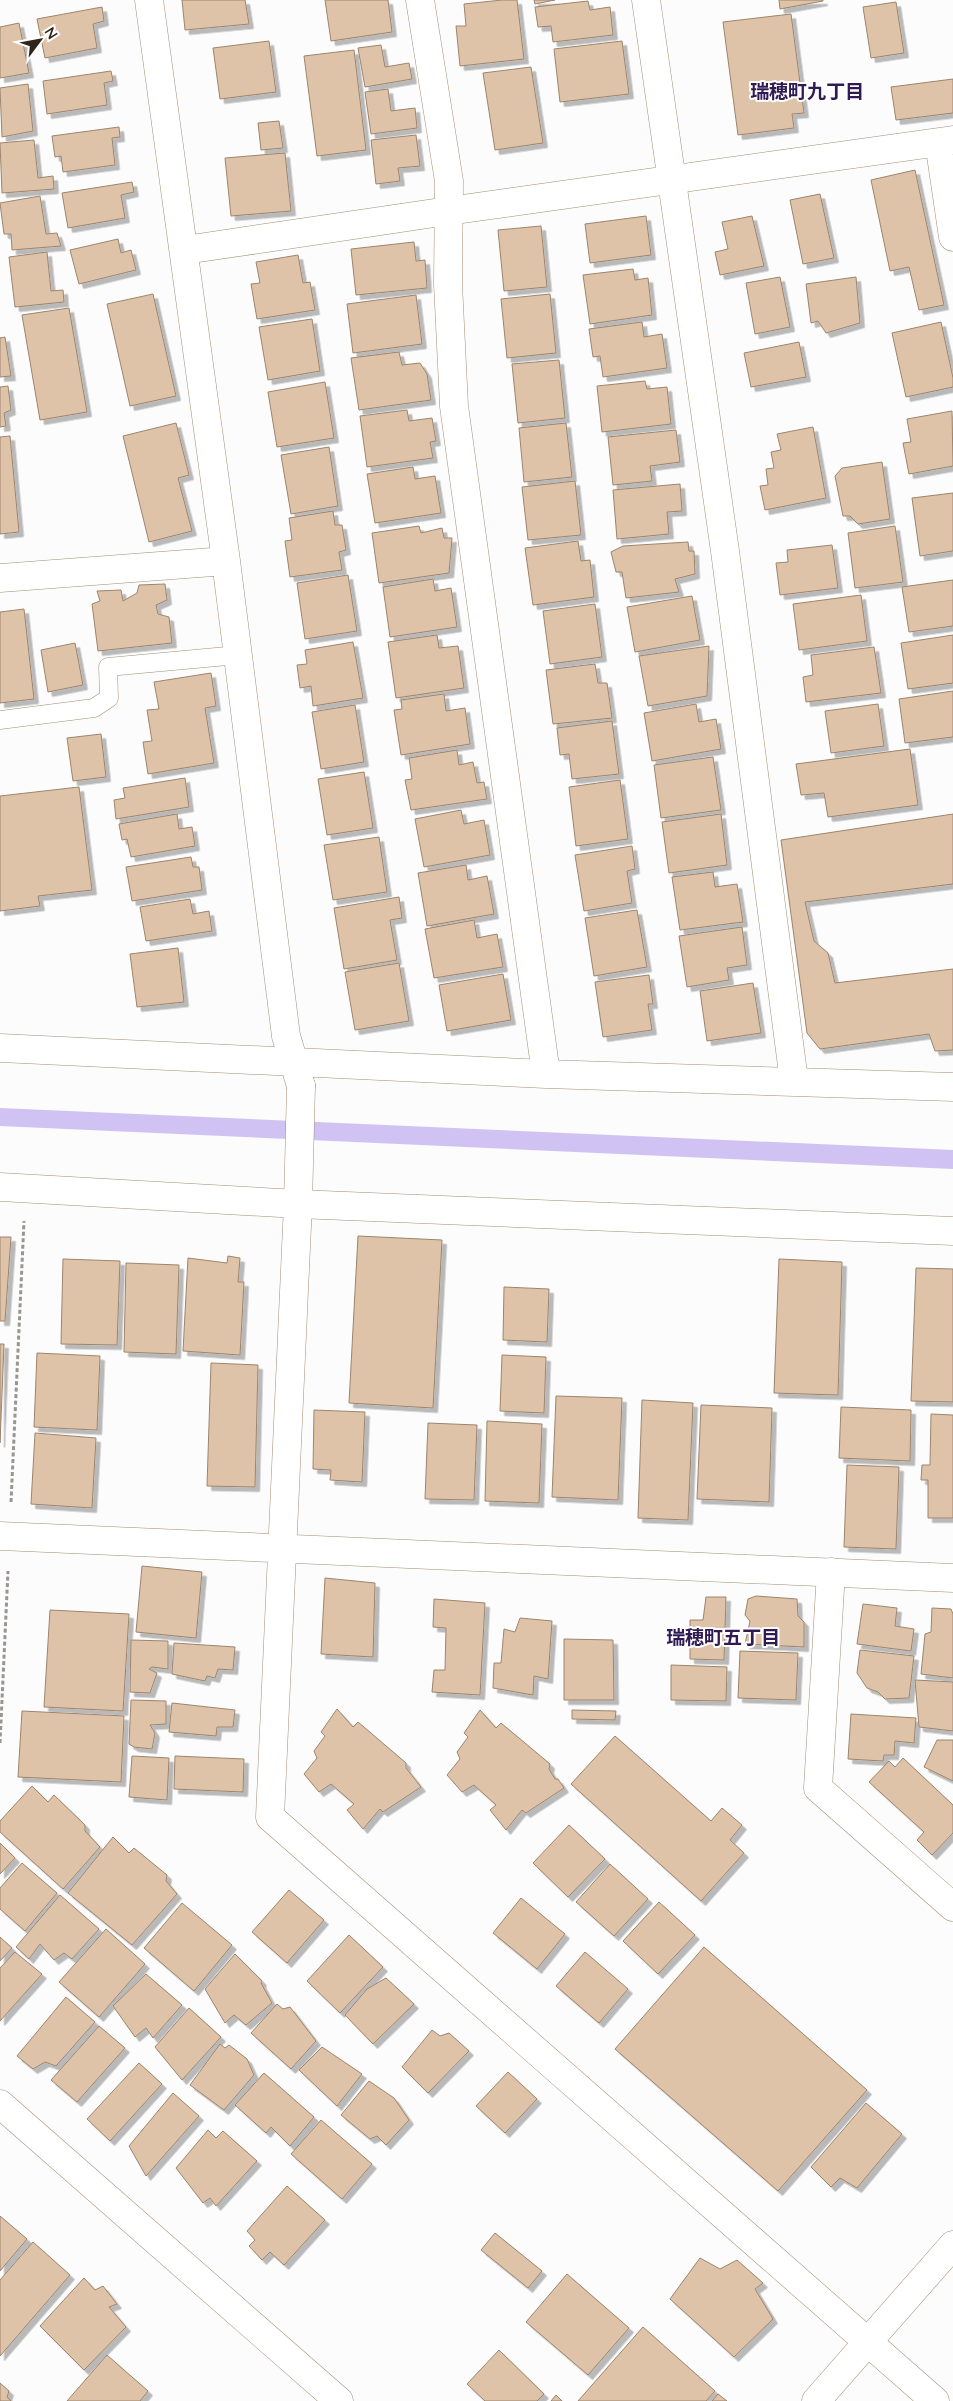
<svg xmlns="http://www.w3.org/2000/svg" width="953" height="2401" font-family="Lato,'Noto Sans JP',sans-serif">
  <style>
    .water { fill: #d0c3f4 }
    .building { fill: #dec3a8; stroke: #9d846c; filter: url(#shadow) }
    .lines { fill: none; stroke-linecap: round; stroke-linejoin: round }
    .service-casing { stroke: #a68d74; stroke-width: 19 }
    .minor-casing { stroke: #a68d74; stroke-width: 29 }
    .tertiary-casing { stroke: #a68d74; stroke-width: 29 }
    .path { stroke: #9a9590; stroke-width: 3; stroke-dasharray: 4 2.5; stroke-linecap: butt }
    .service { stroke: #fff; stroke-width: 18 }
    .minor { stroke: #fff; stroke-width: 28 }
    .tertiary { stroke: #fff; stroke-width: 28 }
    .labels { text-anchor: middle; stroke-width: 4; stroke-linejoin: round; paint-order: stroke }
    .neighbourhood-label { font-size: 19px; font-weight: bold; fill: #301a54; stroke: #fff }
  </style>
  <defs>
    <filter id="shadow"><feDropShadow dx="4.5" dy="4.5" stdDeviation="0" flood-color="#0004"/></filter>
  </defs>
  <rect width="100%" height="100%" fill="#fbfcfb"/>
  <path class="water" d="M0,1108L953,1150V1169L0,1126Z"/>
  <path class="building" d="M182,0H245L249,24L185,30Z
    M325,0H388L392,32L331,41Z
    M502,0H517L524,59L460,66L456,26H466L464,4Z
    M534,0H555L535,4Z
    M779,0H823V1L780,9Z
    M588,1L590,10L610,7L613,35L553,42L551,26L538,27L535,7Z
    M896,2L904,53L871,58L863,7Z
    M102,7L104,21L93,24L97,48L45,58L37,19Z
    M791,14L804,113L792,114L794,128L738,135L723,22Z
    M19,23L29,73L0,78V27Z
    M269,41L276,92L220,99L213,48Z
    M622,41L629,94L560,102L554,49Z
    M381,45L385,67L409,63L412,79L365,87L358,48Z
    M354,50L366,150L317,156L304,56Z
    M531,67L543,143L495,150L483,73Z
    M111,71L113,81L104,83L107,105L47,114L43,81Z
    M953,79V113L896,120L891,87Z
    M28,84L33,131L2,137L0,88Z
    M388,89L391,111L415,108L417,128L371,134L365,92Z
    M279,121L283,148L261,150L258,123Z
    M119,127L120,137L112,138L115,165L63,172L61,156L55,157L52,136Z
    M416,135L420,166L398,168L400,181L376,184L371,140Z
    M34,140L38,178L53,176L54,189L2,193L0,143Z
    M285,153L291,211L231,216L225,158Z
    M915,170L944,305L919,310L909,267L890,271L871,180Z
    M132,182L134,192L121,195L125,218L68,228L62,193Z
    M820,194L834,258L803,264L790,200Z
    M40,196L46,234L57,233L61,246L12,250L11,234H4L0,203Z
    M646,216L651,255L590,263L585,224Z
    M752,216L764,266L720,275L715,252L728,249L722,222Z
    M541,226L547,287L504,291L498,230Z
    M118,239L121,253L131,250L136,270L79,284L70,250Z
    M414,242L416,261L425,260L427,288L356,295L351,249Z
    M47,252L51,291L63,290L64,302L15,307L9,257Z
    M298,255L303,283L310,282L315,310L257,319L251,284L260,283L256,262Z
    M633,269L635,280L648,278L652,315L590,324L583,275Z
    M780,277L790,327L755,334L746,283Z
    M856,277L860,323L826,333L818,321L811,323L806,284Z
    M153,294L176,396L130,406L107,304Z
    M550,294L556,353L507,358L501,299Z
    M416,295L422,344L353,353L347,304Z
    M69,308L87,412L40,420L22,315Z
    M312,319L320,371L268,380L259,327Z
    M642,322L644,337L662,334L667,368L603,377L600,356L593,357L589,329Z
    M941,322L953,378V387L906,397L892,333Z
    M5,337L11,376L0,377V338Z
    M799,342L806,377L751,387L744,353Z
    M399,352L402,365L420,363L427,374L431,400L359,410L351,358Z
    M559,360L565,418L518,423L512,364Z
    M645,381L647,389L667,387L671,424L602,432L597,386Z
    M325,382L334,438L277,447L268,392Z
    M8,386L11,410L4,413L6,426L0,427V387Z
    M407,410L409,421L432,418L436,441L430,442L433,458L367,467L360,416Z
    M952,411L953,466L909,474L903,443L911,442L907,419Z
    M176,423L189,475L178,478L192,531L149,542L123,436Z
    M566,423L572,477L524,482L519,428Z
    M813,427L826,498L765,510L760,486L768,485L766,469L774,468L771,452L781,450L777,434Z
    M676,430L680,462L650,466L652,481L613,485L608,437Z
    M10,436L19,532L0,534V437Z
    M329,447L338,506L291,514L281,455Z
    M882,462L890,519L858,524L850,516H843L835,476L842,468Z
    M413,467L415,479L435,476L441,513L375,523L367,474Z
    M575,481L581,535L528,540L522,487Z
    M680,484L682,511L667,512L669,534L617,539L613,490Z
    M953,493V551L920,556L912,498Z
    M333,511L335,525H342L346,550L339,552L342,570L290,577L285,541L292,540L289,518Z
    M419,526L421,533L442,528L444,538H452L449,573L379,583L372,533Z
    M895,526L903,582L855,588L848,533Z
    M578,541L581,561L590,560L594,597L533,605L525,548Z
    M688,542L689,551H694L695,574L675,579L679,592L626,598L622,572H616L611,552L623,546Z
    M832,545L838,588L780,595L776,563L788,562L787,550Z
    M348,575L357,631L305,639L297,583Z
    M433,579L435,591L451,588L457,627L390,637L383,587Z
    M953,580V626L909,632L902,587Z
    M165,584L167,600L156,605L158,614L169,617L172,643L98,651L92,604L100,601L97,591L121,590L123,601L137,593L139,585Z
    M861,595L867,641L799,650L793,604Z
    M692,596L700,640L635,652L627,607Z
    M595,604L602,657L550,664L543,611Z
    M24,609L34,699L0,703V612Z
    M437,635L439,648L458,646L464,688L396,698L388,642Z
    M953,635V683L908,689L901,643Z
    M353,642L363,698L313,706L311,686L300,688L297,665L307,664L305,650Z
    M75,643L83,685L48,692L41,650Z
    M709,646L707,696L648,706L639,656Z
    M874,647L881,693L806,702L803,677L813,675L811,655Z
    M595,664L598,683H607L612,718L553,724L546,670Z
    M211,673L216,706L205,708L214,763L148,774L143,742L152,741L147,710L159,709L154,682Z
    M953,691V737L905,743L899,699Z
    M444,694L446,711L465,708L470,744L401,755L394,710L402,709L401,700Z
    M696,704L699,722L716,719L721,749L652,761L644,713Z
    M878,704L884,746L831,753L825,711Z
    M355,705L364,762L321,769L312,712Z
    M612,721L619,774L572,779L569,754L560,755L557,728Z
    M101,734L106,777L73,781L67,738Z
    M910,749L918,805L828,817L824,793L801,795L796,764Z
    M457,750L459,765L473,762L477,783L484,782L487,799L411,810L405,780L412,779L409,758Z
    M713,757L721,810L661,818L654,765Z
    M364,772L373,828L327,835L318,779Z
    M185,778L189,807L116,819L114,800L125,798L123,788Z
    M620,780L628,839L576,846L569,787Z
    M79,787L92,890L38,896L40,906L0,911V796Z
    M461,810L464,824L484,820L490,855L424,867L415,819Z
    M177,814L179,829L192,827L195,846L131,857L127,839L122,840L119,824Z
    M721,814L727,865L669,873L662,822Z
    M953,814V884L805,902L814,941L828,953L835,983L953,969V1050L935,1051L929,1034L820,1049L807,1033L781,840Z
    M379,837L387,892L333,900L324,845Z
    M632,846L635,869L627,871L632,903L584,911L575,855Z
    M191,857L193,867H199L202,890L132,901L126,867Z
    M466,865L468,880L487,876L494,914L427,926L418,873Z
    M713,872L715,887L737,884L743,922L680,930L672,877Z
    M399,897L402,918L390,920L397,960L344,969L334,908Z
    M190,899L193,914L209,911L212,931L146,941L140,907Z
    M637,910L647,967L594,976L585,918Z
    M474,920L477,938L497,934L503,967L434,978L425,929Z
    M742,927L747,965L727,968L729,980L687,987L679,936Z
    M178,948L184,1002L137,1007L130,954Z
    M399,963L409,1021L355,1030L345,972Z
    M503,974L511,1020L447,1031L439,985Z
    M649,975L653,1004H648L652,1030L603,1037L595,982Z
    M753,983L761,1033L707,1041L700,991Z
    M358,1236L442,1240L433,1408L349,1403Z
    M0,1237H11L5,1321H0Z
    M228,1256L240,1258L238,1282H244L240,1355L183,1351L188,1258L227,1263Z
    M63,1259L120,1261L117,1345L61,1344Z
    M779,1259L842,1262L838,1395L774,1393Z
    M126,1263L179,1265L176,1354L124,1352Z
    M916,1268L953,1269V1402L911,1401Z
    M504,1287L549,1289L547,1342L503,1340Z
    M0,1344H4L0,1443Z
    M37,1353L100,1356L97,1430L34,1427Z
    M502,1355L546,1357L544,1413L500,1411Z
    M211,1363L258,1365L255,1487L207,1486Z
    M556,1396L622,1398L618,1500L552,1497Z
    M642,1400L693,1403L688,1520L638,1518Z
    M701,1405L772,1408L769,1502L697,1499Z
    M841,1407L911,1410L910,1461L839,1458Z
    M314,1410L365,1412L362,1482L330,1480L331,1470L313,1469Z
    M931,1414L953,1415V1518H928V1480H921L922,1465H930Z
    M487,1421L542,1424L539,1503L485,1501Z
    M428,1423L477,1425L474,1500L425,1499Z
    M35,1433L96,1438L92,1508L31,1504Z
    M847,1465L899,1467L896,1549L844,1547Z
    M142,1566L202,1572L196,1638L136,1632Z
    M325,1578L375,1583L373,1657L321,1654Z
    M756,1596L797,1599L798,1616L804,1622V1647L745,1644L750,1621L745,1615L748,1599Z
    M706,1597H726L724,1660L690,1659V1620H703Z
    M434,1599L485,1603L480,1695L432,1692L434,1670H445L446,1628L433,1627Z
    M863,1604L897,1608L895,1626L914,1629L911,1651L857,1644Z
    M932,1608L951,1609L953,1614V1678L921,1674L925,1634L931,1632Z
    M50,1610L129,1614L123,1711L44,1707Z
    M520,1618L552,1621L548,1679L534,1676L533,1695L493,1688L494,1663H501L504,1629L515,1632Z
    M564,1639L613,1640L614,1700H564Z
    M131,1640L168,1641V1669L152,1667L149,1669L157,1673L150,1693L130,1692Z
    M174,1643L235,1647L233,1670L218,1669L215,1678L207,1676L205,1681L172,1674Z
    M860,1650L914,1656L909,1698L885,1699L878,1692L867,1688L857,1673Z
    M740,1651L798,1653L796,1700L738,1698Z
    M671,1665L727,1667L726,1701L671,1700Z
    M915,1680L953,1682V1731L919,1727Z
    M131,1700L166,1701V1724L150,1725L155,1733L152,1749L134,1747L129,1744Z
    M172,1703L235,1710L233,1727H217L216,1736L169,1732Z
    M337,1709L353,1727L358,1722L406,1763V1768L421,1787L383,1812L380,1809L363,1829L347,1810L354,1804L331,1784L319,1792L304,1774L317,1758L314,1751L325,1736L321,1732Z
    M480,1710L496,1728L501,1723L550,1764L549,1769L555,1779H558L564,1788L526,1813L522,1810L506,1830L490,1810L496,1805L474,1785L462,1792L447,1775L460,1759L457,1752L468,1737L464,1733Z
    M572,1710L616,1711L615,1720L572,1719Z
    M22,1711L124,1716L121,1782L18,1777Z
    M851,1714L916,1718L914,1743L895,1741L894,1755H884L883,1761L848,1759Z
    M615,1736L711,1821L722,1808L742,1825L730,1840L744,1853L701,1901L571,1784Z
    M937,1740H953V1781L924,1767Z
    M132,1756L169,1758L167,1800L129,1797Z
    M175,1756L244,1759L243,1792L174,1789Z
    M903,1758L953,1805V1833L932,1855L917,1840L924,1832L869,1782L889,1761L895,1767Z
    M32,1786L48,1802L54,1795L85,1825V1831L100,1847L63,1889L0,1832V1821Z
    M569,1825L605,1859L568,1897L533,1863Z
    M113,1837L129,1853L134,1848L167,1875L166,1881L177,1894L132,1945L68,1893Z
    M0,1843L15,1858L0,1874Z
    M22,1863L57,1893L25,1931L0,1909V1888Z
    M610,1864L648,1899L614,1936L576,1902Z
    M289,1890L324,1920L287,1963L252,1932Z
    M60,1895L99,1929L72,1959L64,1953L54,1960L40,1944L29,1959L16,1947Z
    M521,1898L565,1934L537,1969L493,1933Z
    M659,1902L695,1935L658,1974L623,1941Z
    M182,1903L232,1945L194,1991L144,1948Z
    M106,1929L145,1964L99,2017L59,1982Z
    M349,1935L383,1967L340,2013L307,1981Z
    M0,1937L12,1948L0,1961Z
    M704,1947L867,2090L778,2191L615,2049Z
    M15,1952L42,1974L0,2021V1968Z
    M585,1952L628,1989L599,2023L556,1986Z
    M235,1954L262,1981L261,1983L272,2003L246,2025L234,2015L225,2023L205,1989Z
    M146,1974L182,2005L153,2038L146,2028L135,2037L113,2006Z
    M386,1978L414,2004L373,2044L345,2015L367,1989Z
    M66,1997L95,2022L56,2066L45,2062L33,2069L17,2056Z
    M277,2004L283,2009L290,2007L316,2041L291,2069L251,2033Z
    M189,2008L221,2037L182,2080L155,2047Z
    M99,2026L125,2048L77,2102L51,2080Z
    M432,2030L440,2036L449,2033L469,2051L428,2093L402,2067Z
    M220,2044L225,2048L229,2045L247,2059L254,2075L224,2110L190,2085Z
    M322,2047L362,2074L337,2106L299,2070Z
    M139,2063L162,2084L110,2141L87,2119Z
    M508,2072L537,2099L505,2133L476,2106Z
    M264,2073L314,2117L290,2146L271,2127L266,2133L235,2105Z
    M369,2081L394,2098L409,2120L386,2145L377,2136L370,2139L341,2115Z
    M173,2093L199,2116L146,2176L129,2146Z
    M866,2103L902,2134L857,2188L840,2178L831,2187L811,2167Z
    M321,2120L372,2164L342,2199L291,2154Z
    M208,2130L216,2138L223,2131L257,2161L216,2206L210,2198L203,2203L176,2168Z
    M287,2186L325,2220L284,2265L270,2252L262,2260L249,2246L255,2240L247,2231Z
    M0,2216L27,2239L0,2271Z
    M495,2233L542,2271L528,2288L481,2250Z
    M33,2242L70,2275L0,2356V2280Z
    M700,2258L720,2269L737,2260L763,2283L755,2289L773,2319L734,2357L670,2299Z
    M567,2274L629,2328L588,2375L526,2322Z
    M84,2278L95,2290L103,2286L117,2304L109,2307L126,2327L84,2370L40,2326Z
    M643,2327L715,2391L706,2401H578Z
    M499,2350L544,2394L537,2401H485L467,2384Z
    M107,2355L148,2391L140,2401H67Z
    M0,2383L9,2391L7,2397L11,2401H0Z
    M718,2394L727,2401H712Z
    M556,2395L562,2401H551Z"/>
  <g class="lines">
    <defs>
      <path id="service" d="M0,720L94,708L109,698L108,667L238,655"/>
      <path id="minor" d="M149,0L226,561L286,1036L301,1086
        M420,0L449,181L448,284L454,406L546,1074
        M646,0L725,551L794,1081
        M939,142L953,237
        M185,250L448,211L953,140
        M0,578L226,561
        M0,1048L546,1074L953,1087
        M0,1187L298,1204L953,1231
        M831,1572L818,1788L953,1907"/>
      <path id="tertiary" d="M301,1086L298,1204L270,1817L935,2401
        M0,1536L953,1578
        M0,2104L339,2401
        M816,2401L953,2245"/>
    </defs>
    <use href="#service" class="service-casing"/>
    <use href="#minor" class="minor-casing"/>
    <use href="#tertiary" class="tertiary-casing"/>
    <path class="path" d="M11,1502L24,1221
      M0,1743L8,1571"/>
    <use href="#service" class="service"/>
    <use href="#minor" class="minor"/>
    <use href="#tertiary" class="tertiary"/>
  </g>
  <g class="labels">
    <g class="neighbourhood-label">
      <text x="807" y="98">瑞穂町九丁目</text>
      <text x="723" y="1644">瑞穂町五丁目</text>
    </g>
  </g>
  <g transform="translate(40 40) rotate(58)" stroke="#ffffff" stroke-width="4" paint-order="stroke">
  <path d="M0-4L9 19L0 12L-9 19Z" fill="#30251b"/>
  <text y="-8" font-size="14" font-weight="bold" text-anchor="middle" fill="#30251b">N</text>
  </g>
</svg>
